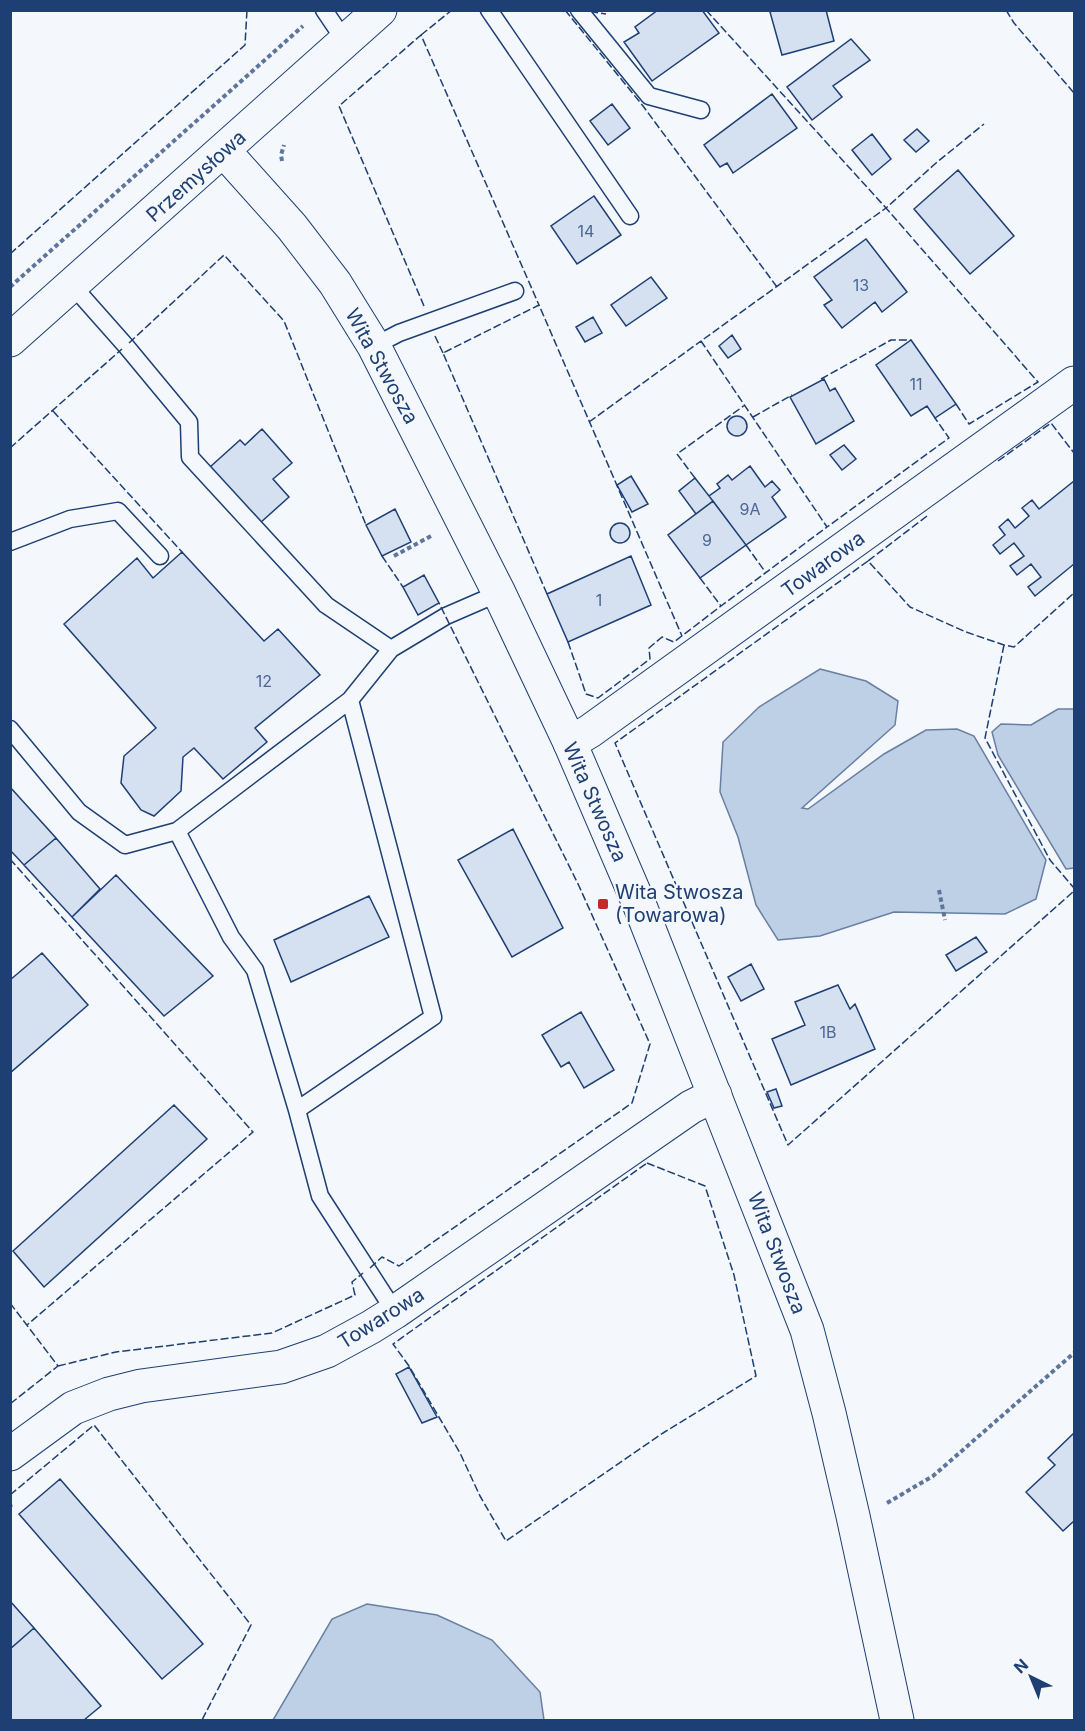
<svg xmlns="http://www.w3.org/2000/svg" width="1085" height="1731" font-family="Inter,sans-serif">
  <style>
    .water { fill: #bed0e5; stroke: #687fa3; stroke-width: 1.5 }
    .building { fill: #d5e0f0; stroke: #1d3f73; stroke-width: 1.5 }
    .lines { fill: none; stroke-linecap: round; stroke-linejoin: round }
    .lane-casing { stroke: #1d3f73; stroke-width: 19 }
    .street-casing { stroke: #1d3f73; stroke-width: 35 }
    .secondary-casing { stroke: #1d3f73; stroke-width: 35 }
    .path { stroke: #5e769c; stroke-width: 4; stroke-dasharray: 4.5 3; stroke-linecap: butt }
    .lane { stroke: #f4f7fb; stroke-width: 16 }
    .street { stroke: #f4f7fb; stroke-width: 33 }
    .secondary { stroke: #f4f7fb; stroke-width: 33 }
    .fence { stroke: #1d3f73; stroke-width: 1.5; stroke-dasharray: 8 3; stroke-linecap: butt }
    .poi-dot { fill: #c62828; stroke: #f4f7fb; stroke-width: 2 }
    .labels { text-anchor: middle; stroke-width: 4.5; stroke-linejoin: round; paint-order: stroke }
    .number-label { font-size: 16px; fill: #4b6792 }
    .street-label { font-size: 20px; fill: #1d3f73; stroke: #f4f7fb }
    .poi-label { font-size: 20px; fill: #1d3f73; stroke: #f4f7fb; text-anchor: start }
  </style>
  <rect width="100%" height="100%" fill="#f4f7fb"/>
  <path class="water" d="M820,669L866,681L898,701L895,725L802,808L808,809L884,754L926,730L957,729L974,736L1046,860L1036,899L1005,914L894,912L820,936L778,940L756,905L738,837L720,792L723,742L759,707Z
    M1058,709H1074V868L1066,869L998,755L992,732L1001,724L1031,725Z
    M367,1604L437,1615L492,1640L540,1692L544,1720H273L332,1619Z"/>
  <path class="building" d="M658,10H702L719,33L652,81L624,42L639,33L635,27Z
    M775,10H826L834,41L782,55L770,12Z
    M851,39L870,60L833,86L842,97L812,120L787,87Z
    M772,94L797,128L733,173L727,163L720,167L704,145Z
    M612,104L630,128L608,145L590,121Z
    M917,129L929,141L916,152L904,140Z
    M872,134L891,159L872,175L852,150Z
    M958,170L1014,236L970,274L914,209Z
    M594,196L621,235L577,264L551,226Z
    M866,239L907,292L882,312L875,302L842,328L824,305L832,300L814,277Z
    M651,277L667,298L626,326L611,305Z
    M593,317L602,333L585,342L576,327Z
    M732,335L741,349L728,358L719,346Z
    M911,340L956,404L935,418L927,406L911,416L876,365Z
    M824,379L830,391L835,388L854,421L816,444L790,397Z
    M727 426a10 10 0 1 1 20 0a10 10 0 1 1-20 0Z
    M262,429L292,463L273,479L289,497L260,523L210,467L240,440L245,445Z
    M844,445L856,459L842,470L830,455Z
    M750,466L765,487L772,481L780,490L772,497L786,517L746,545L709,496L720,488L717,484L728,475L732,480Z
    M631,476L648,504L632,512L617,485Z
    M695,478L713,501L696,514L679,491Z
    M1074,481V564L1035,596L1028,587L1041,577L1031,564L1017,575L1010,566L1024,556L1014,543L1000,554L993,545L1005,535L999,527L1008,519L1015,528L1029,516L1022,508L1032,500L1039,509Z
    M713,501L746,545L700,578L668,535Z
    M395,509L411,542L382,556L366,525Z
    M610 533a10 10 0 1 1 20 0a10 10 0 1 1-20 0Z
    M182,552L264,641L278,629L320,675L255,728L267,742L223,779L194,748L183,757L181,791L154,816L141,810L121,783L124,756L156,728L64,624L137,558L153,578Z
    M631,556L651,605L568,642L547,594Z
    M424,575L439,603L418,615L403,587Z
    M10,787L56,838L24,865L10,850Z
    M513,829L563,928L512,957L458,860Z
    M56,838L100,889L72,917L24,865Z
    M116,875L213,976L164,1016L72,917Z
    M369,896L389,937L291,982L274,940Z
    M976,937L987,952L956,971L946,955Z
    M42,953L88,1005L10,1073V980Z
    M751,964L764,989L741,1001L728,977Z
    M838,985L850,1009L855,1004L875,1049L791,1085L772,1039L805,1025L795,1002Z
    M581,1012L614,1070L584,1088L569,1062L561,1067L542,1035Z
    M776,1089L782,1106L774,1108L767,1092Z
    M174,1105L207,1139L44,1287L13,1251Z
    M409,1367L437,1417L422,1423L396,1374Z
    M1074,1433V1521L1063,1531L1026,1492L1055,1465L1048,1458Z
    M60,1479L203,1644L162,1679L19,1514Z
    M10,1601L34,1628L10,1649Z
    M34,1628L101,1706L84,1720H10V1649Z"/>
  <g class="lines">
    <defs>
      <path id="lane" d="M324,10L345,41
        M489,10L630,216
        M579,10L649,96L701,110
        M72,285L126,346L189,422L190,457L326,605L391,649L446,616L499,593
        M374,346L399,333L515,291
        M10,542L70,519L118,511L160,556
        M10,729L79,812L125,845L177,831L350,700L391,649
        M177,831L231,937L255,970L297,1110L320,1196L395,1312
        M297,1110L433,1017L350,700"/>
      <path id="street" d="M570,743L590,731L1074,383
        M10,1454L73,1408L109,1394L141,1386L281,1367L327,1351L371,1327L395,1312L691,1107L715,1095"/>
      <path id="secondary" d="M224,151L292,227L335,283L374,346L499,593L570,743L640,906L807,1330L829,1413L853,1516L897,1720
        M10,340L380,10"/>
    </defs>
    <use href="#lane" class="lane-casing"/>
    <use href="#street" class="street-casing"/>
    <use href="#secondary" class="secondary-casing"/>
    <path class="path" d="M282,161L281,155L284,145
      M10,287L303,26
      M394,556L431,536
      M939,890L945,920
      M887,1503L933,1476L1074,1353"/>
    <use href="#lane" class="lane"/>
    <use href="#street" class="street"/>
    <use href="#secondary" class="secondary"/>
    <path class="fence" d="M565,10L643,106L777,287
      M591,10L593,12L606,14
      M706,10L886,208L701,341L827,527L949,438L935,418
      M1006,10L1014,23L1074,93
      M421,35L452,10
      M10,254L245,45L247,10
      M424,306L339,106L421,35L539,305
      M435,336L443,353
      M129,343L224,255L284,321L366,525
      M821,379L891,340H911
      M956,404L969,424L1038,382L886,208L936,163L984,124
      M53,411L182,552
      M753,417L792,395
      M589,422L701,341
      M10,448L122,349
      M998,461L1051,423L1074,453
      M695,478L677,454L745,405
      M927,516L868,561L910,607L966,632L1004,645L1014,647L1074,593
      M746,545L766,573
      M382,556L403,587
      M868,561L615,743L788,1145L1074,891
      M700,578L721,606L827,527
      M547,594L443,353L539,305L682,636
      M568,642L586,694L598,698L650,659L649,648L662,637L674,642L721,606
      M1004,645L985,738L1050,860L1074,888
      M10,859L253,1132L27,1325
      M647,1163L705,1186L734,1275L756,1376L663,1433L506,1541L480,1496L460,1453L409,1366L393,1344Z
      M370,1268L382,1257L399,1266L632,1103L650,1044L579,886L439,603
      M10,1303L58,1366L10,1404
      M58,1366L116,1352L272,1333L355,1295L352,1282L363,1273
      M10,1495L94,1425L251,1625L202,1720
      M10,1499L12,1507L10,1508"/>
  </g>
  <rect class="poi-dot" x="597" y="898" width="12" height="12" rx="3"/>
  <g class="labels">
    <g class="number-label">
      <text x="586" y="237">14</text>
      <text x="861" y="291">13</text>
      <text x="916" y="390">11</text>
      <text x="750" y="515">9A</text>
      <text x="707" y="546">9</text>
      <text x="599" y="606">1</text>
      <text x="264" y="687">12</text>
      <text x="828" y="1038">1B</text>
    </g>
    <g class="street-label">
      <text transform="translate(196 176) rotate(-42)" y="7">Przemysłowa</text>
      <text transform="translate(382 366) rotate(61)" y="7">Wita Stwosza</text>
      <text transform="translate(823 564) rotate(-36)" y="7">Towarowa</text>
      <text transform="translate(595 802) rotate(66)" y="7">Wita Stwosza</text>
      <text transform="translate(777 1253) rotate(69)" y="7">Wita Stwosza</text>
      <text transform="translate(381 1318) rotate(-32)" y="7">Towarowa</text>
    </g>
    <g class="poi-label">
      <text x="615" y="899">Wita Stwosza<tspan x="615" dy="23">(Towarowa)</tspan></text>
    </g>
  </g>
  <rect width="1085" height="1731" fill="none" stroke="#1d3f73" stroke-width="24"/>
  <g transform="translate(1031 1677) rotate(317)" stroke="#f4f7fb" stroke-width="4.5" paint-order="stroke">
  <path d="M0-4.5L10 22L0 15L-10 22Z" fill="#1d3f73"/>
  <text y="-9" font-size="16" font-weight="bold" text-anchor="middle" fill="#1d3f73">N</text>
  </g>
</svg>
